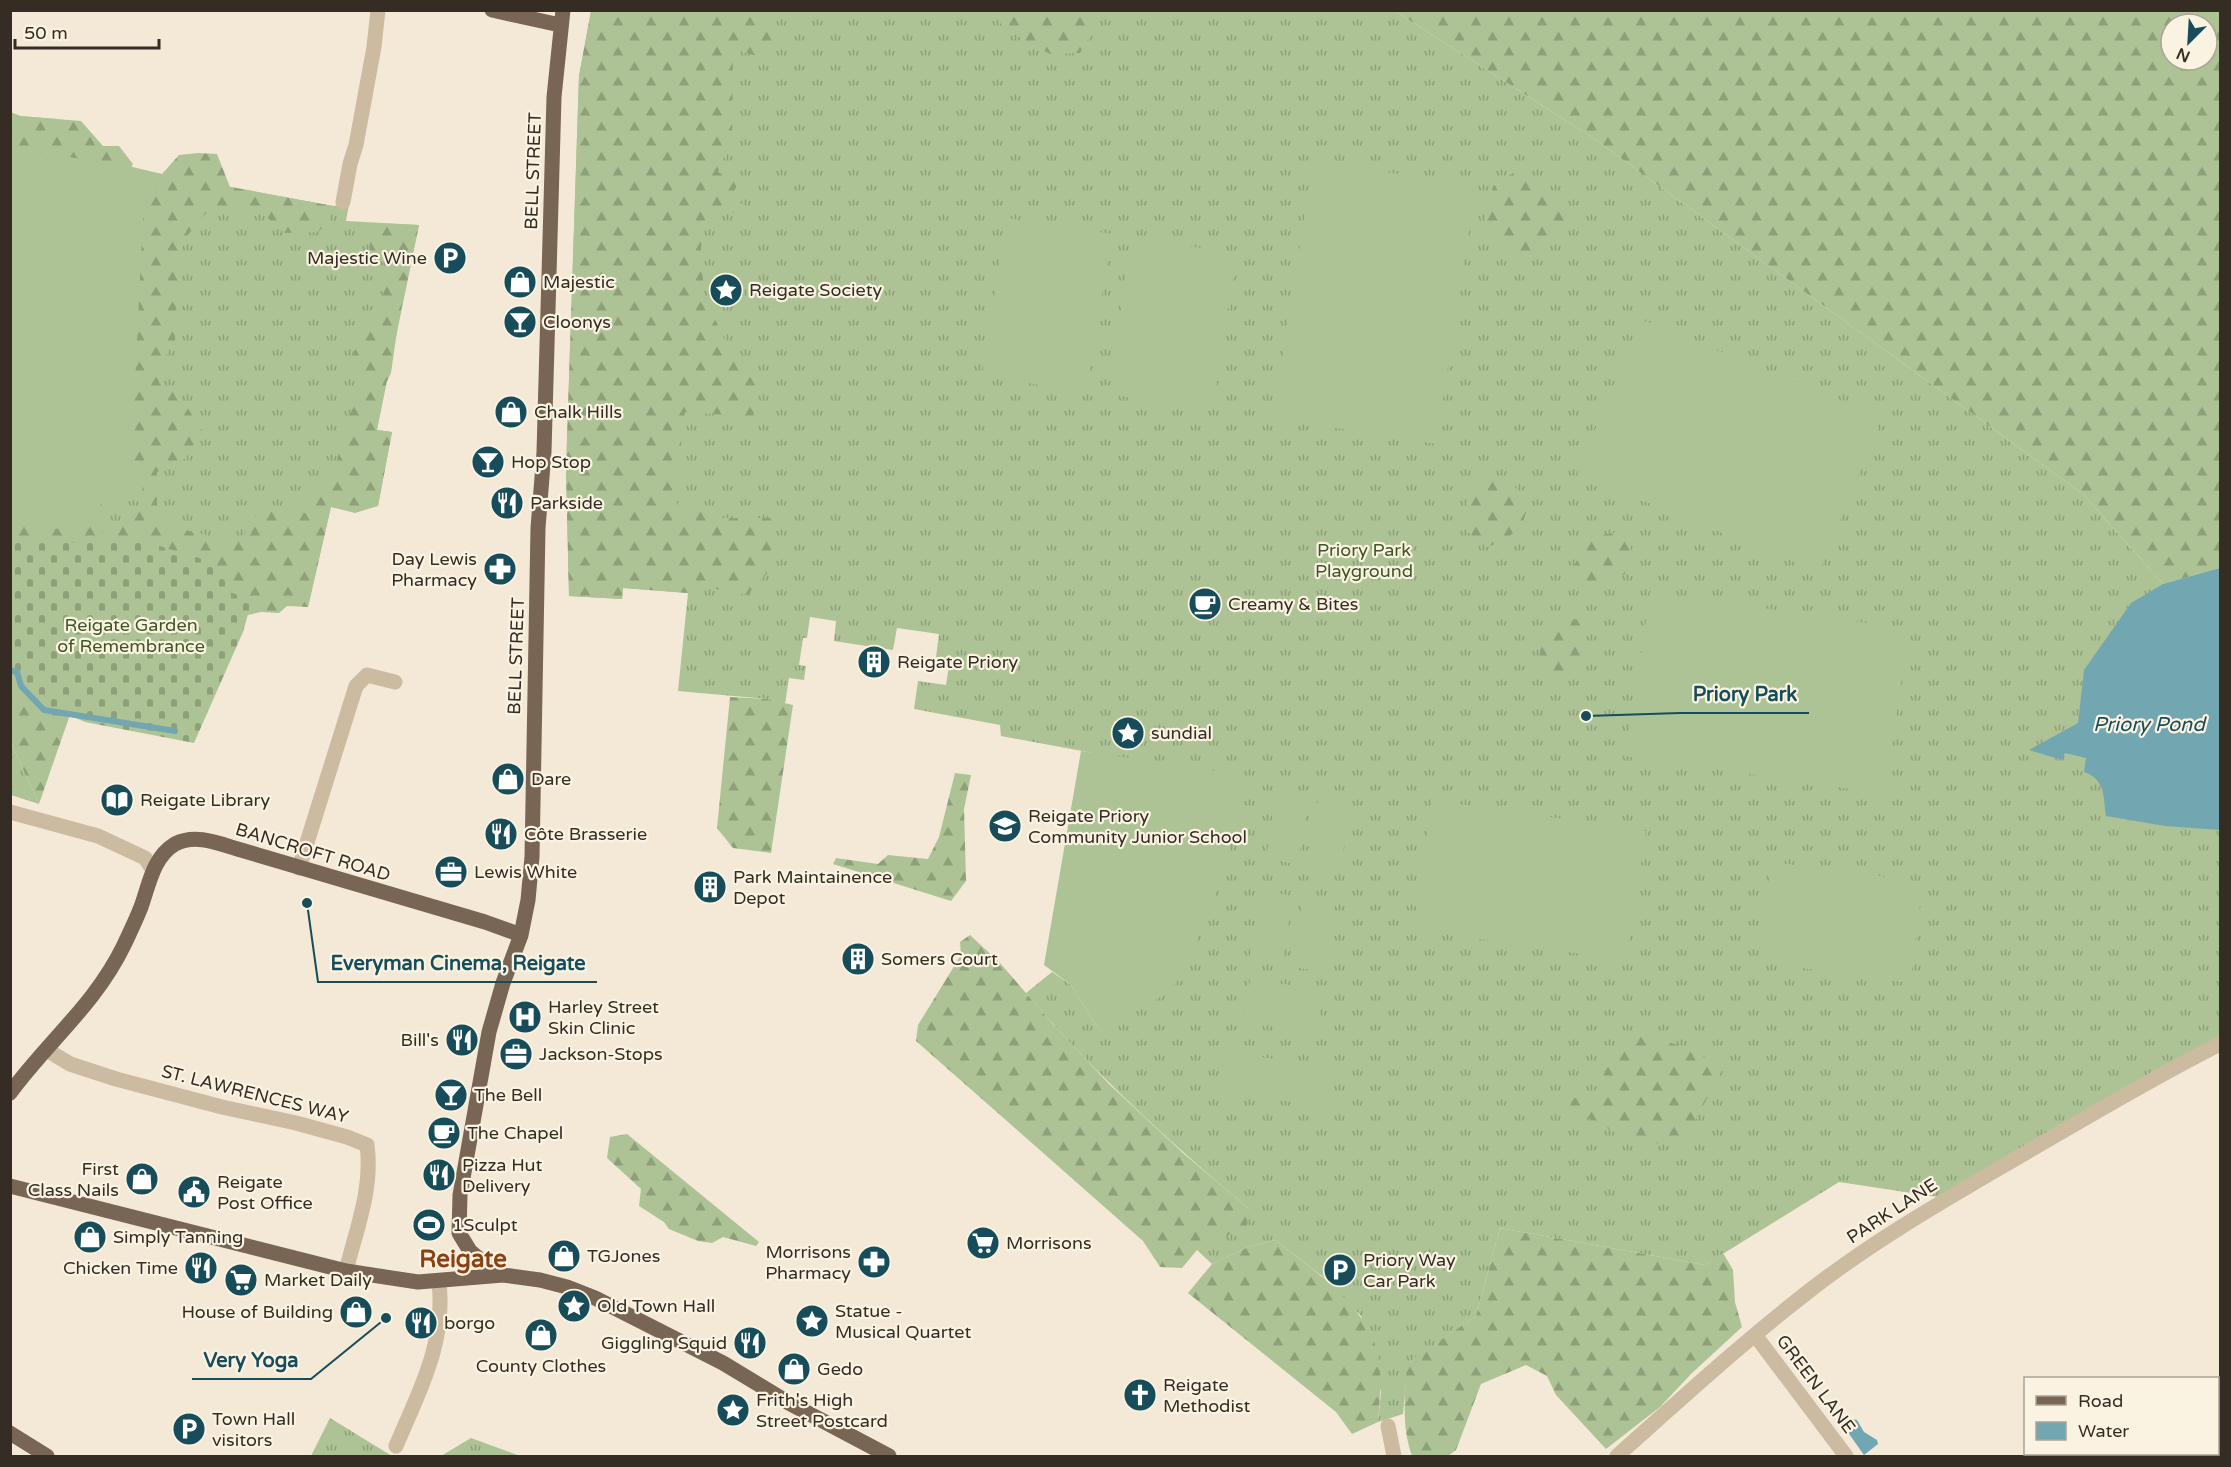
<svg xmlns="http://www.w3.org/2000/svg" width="2231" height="1467" font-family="'Varela Round',sans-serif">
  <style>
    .grass { fill: url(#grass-tufts) }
    .forest { fill: url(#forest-firs); fill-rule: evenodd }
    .cemetery { fill: url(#cemetery-stones) }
    .pitch { fill: #adc395 }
    .water { fill: #72a7b2 }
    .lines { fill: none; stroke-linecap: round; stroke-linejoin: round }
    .stream { stroke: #72a7b2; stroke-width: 6 }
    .minor { stroke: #ccbaa1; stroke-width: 15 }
    .major { stroke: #796554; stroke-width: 15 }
    .labels { text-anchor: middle; stroke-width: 4.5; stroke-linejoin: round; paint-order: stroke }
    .street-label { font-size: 18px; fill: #352c24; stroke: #fbf3e2 }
    .poi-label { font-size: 18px; fill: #352c24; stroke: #fbf3e2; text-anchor: start }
    .park-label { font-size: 18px; fill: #3e5626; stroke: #fbf3e2 }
    .water-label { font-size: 20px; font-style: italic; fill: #174d5a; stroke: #fbf3e2 }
    .district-label { font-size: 24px; font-weight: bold; fill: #8b4116; stroke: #fbf3e2 }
    .leader { fill: none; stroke: #174d5a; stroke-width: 2 }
    .callout-dot { fill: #174d5a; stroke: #fbf3e2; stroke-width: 2 }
    .callout-label { font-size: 20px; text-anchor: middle; font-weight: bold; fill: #174d5a; stroke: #fbf3e2; stroke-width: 4.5; stroke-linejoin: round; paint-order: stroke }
  </style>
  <defs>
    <pattern id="grass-tufts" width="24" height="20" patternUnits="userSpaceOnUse" patternTransform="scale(1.5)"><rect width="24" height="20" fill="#adc395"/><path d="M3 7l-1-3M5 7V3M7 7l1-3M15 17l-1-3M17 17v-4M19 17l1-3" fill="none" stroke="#8e9f79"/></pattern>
    <pattern id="forest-firs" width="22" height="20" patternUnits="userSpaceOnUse" patternTransform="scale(1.5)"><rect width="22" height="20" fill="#adc395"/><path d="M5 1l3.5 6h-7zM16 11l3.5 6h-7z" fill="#8e9f79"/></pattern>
    <pattern id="cemetery-stones" width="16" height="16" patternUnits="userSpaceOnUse" patternTransform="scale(1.5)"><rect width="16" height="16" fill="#adc395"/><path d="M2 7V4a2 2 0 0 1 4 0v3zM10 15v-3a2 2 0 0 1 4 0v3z" fill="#8e9f79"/></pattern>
  </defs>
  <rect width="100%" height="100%" fill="#f3e9d6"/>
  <path class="grass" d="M591,11H1395L1593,138L2083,494L2163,584L2220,568V1037L1938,1197L1839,1182L1705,1265L1500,1228L1476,1316L1408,1363L1403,1414L1378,1422L1381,1392L1361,1316L1322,1276L1275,1240L1248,1247L1212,1264L1197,1250L1214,1240L1249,1209C1170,1142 1093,1073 1026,993L1052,972L1071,985L1100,1031L1093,753L1001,736L1000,725L914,709L918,681L946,685L950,659L936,657L939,634L897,628L893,650L834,641L836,621L810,617L807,638H803L799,665L806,666L804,680L789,678L785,704L767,699L678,691L688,593L623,588L622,599L569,596L566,470L579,76Z
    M10,112L20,116L57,119L82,155L162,174L333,206L349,204L346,221L419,225L377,430L392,432L378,506L332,502L308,607L11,540Z
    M11,743L39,804L11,795Z
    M330,1418L392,1456H311Z
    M471,1438L520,1456H441Z"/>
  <path class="forest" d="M591,11H773L774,19L782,37L760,57L733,49L732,137L718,172L738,183L731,198L744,205L743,214L707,210L701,248L704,295L727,345L764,376L753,417L685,412L681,445L677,505L723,518H772L771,569L747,595L695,585L688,593L623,588L622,599L569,596L566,470L579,76Z
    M989,11H1080L1090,36L1080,53L1050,54L1007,30Z
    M1395,11H2220V568L2163,584L2083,494L1593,138ZM2171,24H2207V60H2171Z
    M10,112L20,116L81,121L103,146H119L133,164L126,176L42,152L18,162L11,157Z
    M198,153L217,154L230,187L333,206L330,220L318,232L285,233L263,214L234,207L205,214L183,241L177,294L175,340L162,362L159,383L181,398L202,430L186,458L157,472V507L170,526L230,541L244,535L252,518L274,508L305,513L310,494L318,479L333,475L353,400L362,379L353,360L360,324L383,306L384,264L369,248L375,223L419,225L398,324L391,373L384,387L377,430L392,432L378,506L355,513L331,507L308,607L287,606L279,613L261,612L248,615L11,556V519L64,529L88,518L105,535L129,511L143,503L131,468L130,410L143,216L162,174L179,155Z
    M1513,173L1553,198L1569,216L1540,251L1518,261L1485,220L1493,186Z
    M1479,476L1511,481L1528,506L1521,528L1500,542L1487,547L1463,528L1467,500Z
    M1629,530L1633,568L1612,583L1586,586L1571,570L1592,537Z
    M1551,615L1580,620L1586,654L1581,672L1549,682L1538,664L1542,639Z
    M10,659L73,706L39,804L11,743Z
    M730,697L767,699L793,705L771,853L733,848L717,828Z
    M955,773L971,775L964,809L966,881L951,901L833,864L836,858L878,864L888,855L928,859L939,837Z
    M970,935L1000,963L1051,1022L1110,1085L1183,1153L1249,1209L1247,1226L1197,1250L1182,1268L1160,1267L1143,1241L916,1041L918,1025L961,955L960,942Z
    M1630,1032L1693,1049L1722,1070L1684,1142L1637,1144L1556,1101L1595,1095L1614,1051Z
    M627,1134L759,1242L756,1246L723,1237L712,1243L698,1241L669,1229L664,1222L639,1206L641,1189L607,1158L610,1137Z
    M1500,1228L1705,1265L1723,1253L1733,1270L1735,1302L1742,1327L1691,1374L1660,1407L1606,1449L1556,1395L1547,1376L1526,1365L1481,1384L1456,1450L1448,1456H1412C1401,1425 1405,1395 1407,1363L1476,1316Z
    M1275,1240C1313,1270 1360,1300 1376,1347C1383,1368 1380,1400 1378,1422L1352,1434L1336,1412L1188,1293L1212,1264L1248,1247Z"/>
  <path class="cemetery" d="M11,540L74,543L143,541L215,563L223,573L227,591L252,600L243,632L194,743L85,722L67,714L44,710L11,674Z"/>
  <path class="pitch" d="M42,152L162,174L143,216L131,468H142L143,503L111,494L88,518L64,529L11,526V166Z
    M1313,161L1476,186L1436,444L1273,418Z
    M1006,218L1111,234L1087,392L982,376Z
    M1132,238L1236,253L1213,410L1109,394Z
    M1640,319L1882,417L1819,572L1577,474Z
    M1650,592L1909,629L1885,794L1626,756Z
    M1081,751L1243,775C1237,835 1219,890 1194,946C1188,960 1183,978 1170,989C1154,1004 1120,1020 1100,1031L1071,985L1044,965Z
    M1276,792L1308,797L1298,864L1266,859Z
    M1318,798L1351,803L1340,871L1308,866Z
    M1432,800L1646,831L1627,961L1413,929Z
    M1772,862L1923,882L1910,983L1758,962Z
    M1260,890L1293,896L1282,965L1249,960Z
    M1303,899L1335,904L1324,972L1292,967Z
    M1250,979L1324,990L1317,1033L1243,1022Z
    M1225,1051L1335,1069L1328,1108L1218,1090Z"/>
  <path class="water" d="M2220,568V830L2165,826L2106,816C2103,796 2106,780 2084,772L2086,758L2065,753L2062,760L2029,750L2078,723L2084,670L2131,603L2163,584Z
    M1852,1419L1857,1420L1864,1432L1877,1440L1878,1444L1864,1455L1847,1431Z"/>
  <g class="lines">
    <path class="stream" d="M10,670L17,672L21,686L44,710L175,731"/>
    <path class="minor" d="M343,202L350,164L356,145L374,47L378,10
      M10,812L98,836L145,858L153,870
      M299,868L356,686L367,675L395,682
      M47,1050L70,1064L116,1079L222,1107L296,1123L347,1137L367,1145C373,1189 356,1230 346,1271
      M1755,1335L1846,1456
      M1388,1426L1394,1456
      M396,1446C419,1391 446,1344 439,1282
      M1617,1456C1680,1400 1742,1343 1809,1291C1877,1238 1952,1196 2027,1152C2091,1115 2154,1077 2220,1044"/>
    <path class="major" d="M492,10L560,25
      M10,1093C48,1041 95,1005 124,945C130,932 136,920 141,907C149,885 153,857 175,844C196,833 220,844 241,850L485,922L521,935
      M10,1186L346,1271L418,1282L503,1275L540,1280L567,1287L595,1298L723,1363L789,1403L889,1456
      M503,1275L485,1264L470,1251L459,1233L460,1195L489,1032L503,983L521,935L528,900L532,857L538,528L544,452L554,97L563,10
      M10,1433L47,1456"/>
  </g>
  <defs>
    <symbol id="parking-disc" viewBox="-11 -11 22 22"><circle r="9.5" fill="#174d5a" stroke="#fbf3e2"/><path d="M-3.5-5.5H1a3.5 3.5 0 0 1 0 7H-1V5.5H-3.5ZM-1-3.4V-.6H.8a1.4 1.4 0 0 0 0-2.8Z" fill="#fff"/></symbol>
    <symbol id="shop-disc" viewBox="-11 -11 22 22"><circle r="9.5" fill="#174d5a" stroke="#fbf3e2"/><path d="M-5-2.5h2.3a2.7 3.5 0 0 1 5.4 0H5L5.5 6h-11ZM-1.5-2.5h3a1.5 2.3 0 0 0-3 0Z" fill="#fff"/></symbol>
    <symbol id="sight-disc" viewBox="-11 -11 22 22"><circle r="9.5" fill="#174d5a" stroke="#fbf3e2"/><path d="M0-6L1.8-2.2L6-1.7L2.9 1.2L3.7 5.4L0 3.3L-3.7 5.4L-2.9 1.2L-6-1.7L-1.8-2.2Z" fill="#fff"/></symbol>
    <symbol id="bar-disc" viewBox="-11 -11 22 22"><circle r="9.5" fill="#174d5a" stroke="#fbf3e2"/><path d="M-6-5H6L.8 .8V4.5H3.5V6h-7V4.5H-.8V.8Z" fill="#fff"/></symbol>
    <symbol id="restaurant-disc" viewBox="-11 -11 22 22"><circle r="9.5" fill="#174d5a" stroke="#fbf3e2"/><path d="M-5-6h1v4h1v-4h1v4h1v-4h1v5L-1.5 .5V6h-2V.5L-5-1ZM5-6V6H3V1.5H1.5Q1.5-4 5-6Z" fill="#fff"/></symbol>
    <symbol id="pharmacy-disc" viewBox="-11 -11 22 22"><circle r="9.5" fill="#174d5a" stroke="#fbf3e2"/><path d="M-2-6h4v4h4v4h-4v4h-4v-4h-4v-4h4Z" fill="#fff"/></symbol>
    <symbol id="cafe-disc" viewBox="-11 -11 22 22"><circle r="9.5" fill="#174d5a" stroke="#fbf3e2"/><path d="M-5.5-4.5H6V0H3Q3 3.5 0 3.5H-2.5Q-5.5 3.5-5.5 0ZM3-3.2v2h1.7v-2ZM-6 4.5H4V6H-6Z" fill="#fff"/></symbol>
    <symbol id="building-disc" viewBox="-11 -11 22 22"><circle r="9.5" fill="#174d5a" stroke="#fbf3e2"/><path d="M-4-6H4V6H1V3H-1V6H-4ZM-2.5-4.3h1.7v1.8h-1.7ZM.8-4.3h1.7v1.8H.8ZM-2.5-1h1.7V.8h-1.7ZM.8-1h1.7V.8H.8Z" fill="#fff"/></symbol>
    <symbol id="library-disc" viewBox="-11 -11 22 22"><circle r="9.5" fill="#174d5a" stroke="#fbf3e2"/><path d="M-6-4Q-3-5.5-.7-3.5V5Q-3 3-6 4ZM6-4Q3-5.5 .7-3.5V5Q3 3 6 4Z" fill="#fff"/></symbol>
    <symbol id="school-disc" viewBox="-11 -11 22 22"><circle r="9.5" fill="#174d5a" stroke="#fbf3e2"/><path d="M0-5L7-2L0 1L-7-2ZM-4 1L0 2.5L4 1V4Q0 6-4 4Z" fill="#fff"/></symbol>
    <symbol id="office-disc" viewBox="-11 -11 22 22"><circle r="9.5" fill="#174d5a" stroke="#fbf3e2"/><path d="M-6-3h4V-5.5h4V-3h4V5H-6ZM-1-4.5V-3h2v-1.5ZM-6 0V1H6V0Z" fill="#fff"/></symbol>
    <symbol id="hospital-disc" viewBox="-11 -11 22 22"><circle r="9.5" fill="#174d5a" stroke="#fbf3e2"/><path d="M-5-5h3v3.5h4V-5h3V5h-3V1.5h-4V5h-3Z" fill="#fff"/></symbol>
    <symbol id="civic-disc" viewBox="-11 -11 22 22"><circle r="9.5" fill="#174d5a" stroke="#fbf3e2"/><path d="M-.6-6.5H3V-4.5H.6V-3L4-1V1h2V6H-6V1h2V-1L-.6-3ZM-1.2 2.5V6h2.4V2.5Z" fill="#fff"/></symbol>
    <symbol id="stadium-disc" viewBox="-11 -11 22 22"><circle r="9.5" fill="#174d5a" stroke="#fbf3e2"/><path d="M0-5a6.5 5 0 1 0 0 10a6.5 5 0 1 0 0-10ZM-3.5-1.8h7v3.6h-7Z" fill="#fff"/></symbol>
    <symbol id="supermarket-disc" viewBox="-11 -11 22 22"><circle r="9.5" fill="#174d5a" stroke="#fbf3e2"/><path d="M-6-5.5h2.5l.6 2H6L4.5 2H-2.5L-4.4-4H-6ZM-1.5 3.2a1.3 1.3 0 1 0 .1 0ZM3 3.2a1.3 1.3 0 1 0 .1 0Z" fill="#fff"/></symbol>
    <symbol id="church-disc" viewBox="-11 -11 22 22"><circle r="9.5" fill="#174d5a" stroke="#fbf3e2"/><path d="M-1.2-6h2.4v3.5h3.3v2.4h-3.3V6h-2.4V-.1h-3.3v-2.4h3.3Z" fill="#fff"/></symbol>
  </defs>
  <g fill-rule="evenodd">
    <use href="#parking-disc" x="431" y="239" width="38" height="38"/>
    <use href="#shop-disc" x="501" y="263" width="38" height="38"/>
    <use href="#sight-disc" x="707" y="271" width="38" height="38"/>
    <use href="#bar-disc" x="501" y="303" width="38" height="38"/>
    <use href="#shop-disc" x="492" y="393" width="38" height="38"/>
    <use href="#bar-disc" x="469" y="443" width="38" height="38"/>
    <use href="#restaurant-disc" x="488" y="484" width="38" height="38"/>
    <use href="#pharmacy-disc" x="481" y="550" width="38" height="38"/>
    <use href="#cafe-disc" x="1186" y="585" width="38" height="38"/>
    <use href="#building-disc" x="855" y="643" width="38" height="38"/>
    <use href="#sight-disc" x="1109" y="714" width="38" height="38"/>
    <use href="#shop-disc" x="489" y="760" width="38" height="38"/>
    <use href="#library-disc" x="98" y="781" width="38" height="38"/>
    <use href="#school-disc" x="986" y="807" width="38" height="38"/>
    <use href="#restaurant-disc" x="482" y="815" width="38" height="38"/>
    <use href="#office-disc" x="432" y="853" width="38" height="38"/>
    <use href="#building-disc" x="691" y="868" width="38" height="38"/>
    <use href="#building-disc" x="839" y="940" width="38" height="38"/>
    <use href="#hospital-disc" x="506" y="998" width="38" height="38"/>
    <use href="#restaurant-disc" x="443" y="1021" width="38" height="38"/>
    <use href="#office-disc" x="497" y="1035" width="38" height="38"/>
    <use href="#bar-disc" x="432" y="1076" width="38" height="38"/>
    <use href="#cafe-disc" x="425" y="1114" width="38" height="38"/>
    <use href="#restaurant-disc" x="420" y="1156" width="38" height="38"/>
    <use href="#shop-disc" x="123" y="1160" width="38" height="38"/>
    <use href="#civic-disc" x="175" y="1173" width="38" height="38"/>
    <use href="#stadium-disc" x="410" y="1206" width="38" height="38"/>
    <use href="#shop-disc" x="71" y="1218" width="38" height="38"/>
    <use href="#supermarket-disc" x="964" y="1224" width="38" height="38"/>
    <use href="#shop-disc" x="545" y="1237" width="38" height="38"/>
    <use href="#pharmacy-disc" x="855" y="1243" width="38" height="38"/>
    <use href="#restaurant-disc" x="182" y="1249" width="38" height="38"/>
    <use href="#parking-disc" x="1321" y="1251" width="38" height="38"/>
    <use href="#supermarket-disc" x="222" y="1261" width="38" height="38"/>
    <use href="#sight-disc" x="555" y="1287" width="38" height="38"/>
    <use href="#shop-disc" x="337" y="1293" width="38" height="38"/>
    <use href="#sight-disc" x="793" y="1302" width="38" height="38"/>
    <use href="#restaurant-disc" x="402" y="1304" width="38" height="38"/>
    <use href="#shop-disc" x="522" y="1316" width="38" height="38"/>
    <use href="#restaurant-disc" x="731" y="1324" width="38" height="38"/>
    <use href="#shop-disc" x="775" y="1350" width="38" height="38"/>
    <use href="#church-disc" x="1121" y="1376" width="38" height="38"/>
    <use href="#sight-disc" x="714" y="1391" width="38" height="38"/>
    <use href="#parking-disc" x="170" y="1410" width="38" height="38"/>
  </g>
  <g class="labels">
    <g class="street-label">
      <text transform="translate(533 171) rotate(-88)" y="6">BELL STREET</text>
      <text transform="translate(516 656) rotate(-88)" y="6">BELL STREET</text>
      <text transform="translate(313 852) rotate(17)" y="6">BANCROFT ROAD</text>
      <text transform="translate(255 1094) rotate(14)" y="6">ST. LAWRENCES WAY</text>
      <text transform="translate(1892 1211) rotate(-33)" y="6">PARK LANE</text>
      <text transform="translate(1816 1384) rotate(53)" y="6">GREEN LANE</text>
    </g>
    <g class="poi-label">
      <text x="427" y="264" text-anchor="end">Majestic Wine</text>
      <text x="543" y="288">Majestic</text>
      <text x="749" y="296">Reigate Society</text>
      <text x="543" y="328">Cloonys</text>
      <text x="534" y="418">Chalk Hills</text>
      <text x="511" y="468">Hop Stop</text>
      <text x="530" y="509">Parkside</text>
      <text x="477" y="565" text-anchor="end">Day Lewis<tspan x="477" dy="21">Pharmacy</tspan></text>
      <text x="1228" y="610">Creamy &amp; Bites</text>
      <text x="897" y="668">Reigate Priory</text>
      <text x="1151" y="739">sundial</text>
      <text x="531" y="785">Dare</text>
      <text x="140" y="806">Reigate Library</text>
      <text x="1028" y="822">Reigate Priory<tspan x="1028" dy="21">Community Junior School</tspan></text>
      <text x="524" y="840">Côte Brasserie</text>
      <text x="474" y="878">Lewis White</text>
      <text x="733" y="883">Park Maintainence<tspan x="733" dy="21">Depot</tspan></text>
      <text x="881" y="965">Somers Court</text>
      <text x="548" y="1013">Harley Street<tspan x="548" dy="21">Skin Clinic</tspan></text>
      <text x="439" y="1046" text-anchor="end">Bill's</text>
      <text x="539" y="1060">Jackson-Stops</text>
      <text x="474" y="1101">The Bell</text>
      <text x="467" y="1139">The Chapel</text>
      <text x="462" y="1171">Pizza Hut<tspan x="462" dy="21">Delivery</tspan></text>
      <text x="119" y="1175" text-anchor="end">First<tspan x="119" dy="21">Class Nails</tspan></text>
      <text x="217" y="1188">Reigate<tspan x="217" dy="21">Post Office</tspan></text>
      <text x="452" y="1231">1Sculpt</text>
      <text x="113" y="1243">Simply Tanning</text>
      <text x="1006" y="1249">Morrisons</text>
      <text x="851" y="1258" text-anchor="end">Morrisons<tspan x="851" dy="21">Pharmacy</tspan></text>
      <text x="587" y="1262">TGJones</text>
      <text x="1363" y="1266">Priory Way<tspan x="1363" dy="21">Car Park</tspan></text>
      <text x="178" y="1274" text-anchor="end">Chicken Time</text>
      <text x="264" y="1286">Market Daily</text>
      <text x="597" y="1312">Old Town Hall</text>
      <text x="835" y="1317">Statue -<tspan x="835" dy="21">Musical Quartet</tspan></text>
      <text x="333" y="1318" text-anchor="end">House of Building</text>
      <text x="444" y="1329">borgo</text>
      <text x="727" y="1349" text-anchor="end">Giggling Squid</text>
      <text x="541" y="1372" text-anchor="middle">County Clothes</text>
      <text x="817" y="1375">Gedo</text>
      <text x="1163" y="1391">Reigate<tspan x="1163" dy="21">Methodist</tspan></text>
      <text x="756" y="1406">Frith's High<tspan x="756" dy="21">Street Postcard</tspan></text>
      <text x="212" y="1425">Town Hall<tspan x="212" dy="21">visitors</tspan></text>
    </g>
    <g class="park-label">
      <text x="1364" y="556">Priory Park<tspan x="1364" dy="21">Playground</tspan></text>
      <text x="131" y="631">Reigate Garden<tspan x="131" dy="21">of Remembrance</tspan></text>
    </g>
    <g class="water-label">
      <text x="2149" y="731">Priory Pond</text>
    </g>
    <g class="district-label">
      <text x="463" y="1267">Reigate</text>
    </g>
  </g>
  <path class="leader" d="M1586 716L1680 713H1809M307 903L318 982H597M386 1318L311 1379H192"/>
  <g class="callout-dot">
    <circle cx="1586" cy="716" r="6"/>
    <circle cx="307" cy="903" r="6"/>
    <circle cx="386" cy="1318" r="6"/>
  </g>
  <g class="callout-label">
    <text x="1745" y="701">Priory Park</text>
    <text x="458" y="970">Everyman Cinema, Reigate</text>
    <text x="251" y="1367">Very Yoga</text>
  </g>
  <rect width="2231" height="1467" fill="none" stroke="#352c24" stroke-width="24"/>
  <rect x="2024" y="1377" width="195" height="78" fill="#fbf3e2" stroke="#aca396" stroke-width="1.5"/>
  <rect x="2036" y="1396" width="30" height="9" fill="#796554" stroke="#aca396" stroke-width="1.5"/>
  <text x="2078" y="1407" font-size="18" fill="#352c24">Road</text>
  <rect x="2036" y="1422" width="30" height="18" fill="#72a7b2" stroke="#aca396" stroke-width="1.5"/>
  <text x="2078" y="1437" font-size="18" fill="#352c24">Water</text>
  <g transform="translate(2189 42) rotate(204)"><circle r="28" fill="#fbf3e2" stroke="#aca396" stroke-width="1.5"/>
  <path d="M0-4.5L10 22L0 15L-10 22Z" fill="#174d5a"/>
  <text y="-9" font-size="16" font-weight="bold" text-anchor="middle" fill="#352c24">N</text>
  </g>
  <path d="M15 39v9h144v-9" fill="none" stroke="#352c24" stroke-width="3"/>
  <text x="24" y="39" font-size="18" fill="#352c24" stroke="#fbf3e2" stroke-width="4.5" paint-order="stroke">50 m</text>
</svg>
